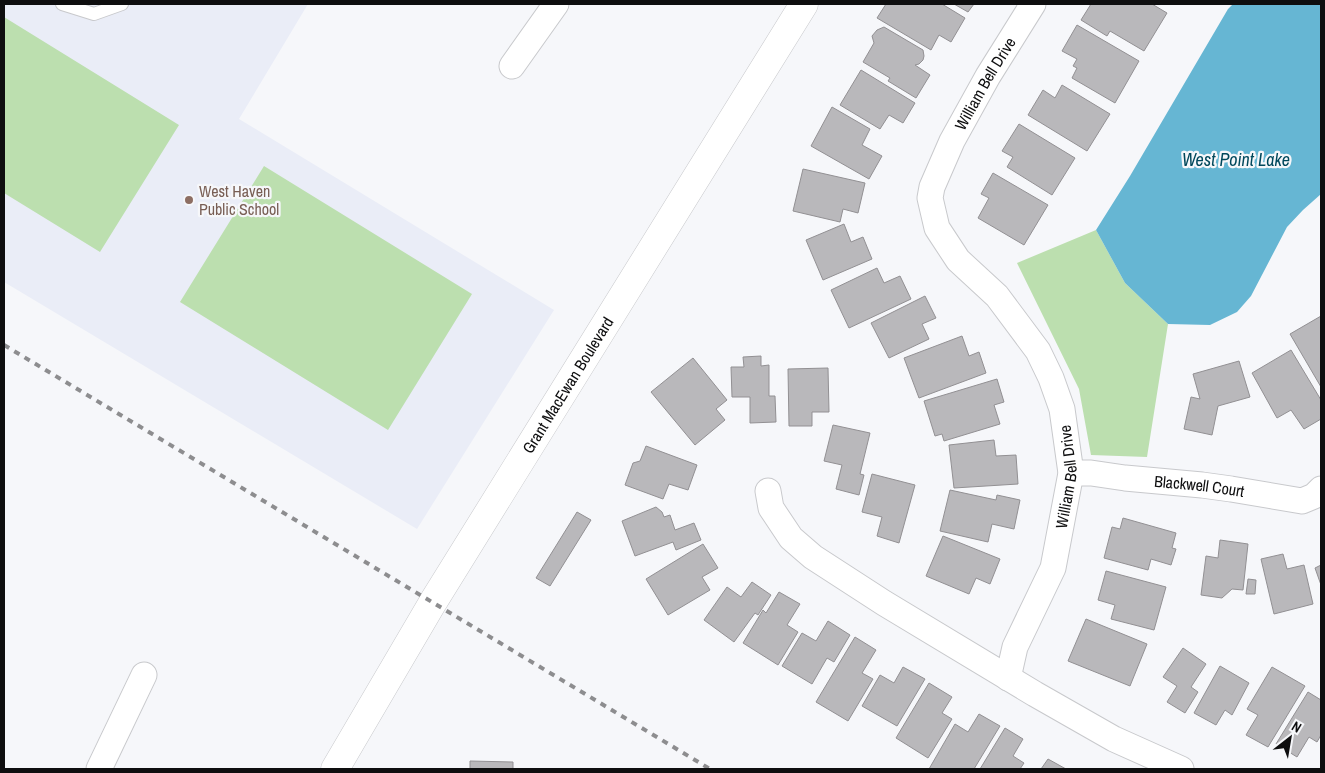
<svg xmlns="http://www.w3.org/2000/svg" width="1325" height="773" font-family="'Archivo Narrow',sans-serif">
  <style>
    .built { fill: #eaedf7 }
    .green { fill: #bcdfaf }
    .water { fill: #66b6d3 }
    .building { fill: #b9b8bb; stroke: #929093 }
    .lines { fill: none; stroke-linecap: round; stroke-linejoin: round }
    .lane-casing { stroke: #c8c9cc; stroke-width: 14 }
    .street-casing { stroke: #c8c9cc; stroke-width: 27 }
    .secondary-casing { stroke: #c8c9cc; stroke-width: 29 }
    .lane { stroke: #fff; stroke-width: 12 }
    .street { stroke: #fff; stroke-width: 25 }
    .secondary { stroke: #fff; stroke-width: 28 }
    .rail { stroke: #8d8d8f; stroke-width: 4; stroke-dasharray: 6 6; stroke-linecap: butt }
    .education-dot { fill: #8d6e63; stroke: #f6f7fa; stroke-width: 2 }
    .labels { text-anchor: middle; stroke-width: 4.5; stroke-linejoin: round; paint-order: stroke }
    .street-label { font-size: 16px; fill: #0e0e0f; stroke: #f6f7fa }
    .education-label { font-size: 16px; fill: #785e54; stroke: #f6f7fa; text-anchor: start }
    .water-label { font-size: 18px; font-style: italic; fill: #00485c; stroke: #f6f7fa }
  </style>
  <rect width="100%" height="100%" fill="#f6f7fa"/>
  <path class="built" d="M4,4H308L239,119L554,310L417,529L4,282Z"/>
  <path class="green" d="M4,17L179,125L100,252L4,193Z
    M264,166L472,294L388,430L180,302Z
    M1096,230L1125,283L1168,324L1147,457L1091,455L1079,389L1017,263Z"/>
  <path class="water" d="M1233,4H1321V194L1303,210L1287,227L1251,296L1237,312L1210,325L1168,324L1125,283L1096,230L1130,176L1228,9Z"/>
  <path class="building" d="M886,4H942L965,18L951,42L939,35L931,50L877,18Z
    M954,4H974L968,12Z
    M1091,4H1152L1167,13L1144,51L1110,31L1107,36L1081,20Z
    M1077,25L1139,61L1115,103L1072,78L1077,68L1073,66L1077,59L1062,51Z
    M884,27L923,50L924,56L923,60L919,64L915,65L930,75L916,98L888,81L890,78L863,62L874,43L872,36L877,30Z
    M861,70L915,103L903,123L889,115L880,129L840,105Z
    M1062,85L1110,114L1087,151L1028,115L1043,90L1055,98Z
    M832,107L870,129L862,145L882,156L869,179L811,146Z
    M1019,124L1075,158L1052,195L1007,167L1013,157L1002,151Z
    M803,169L865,183L858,213L843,209L840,222L793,211Z
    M993,173L1048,205L1024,245L978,218L989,198L981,194Z
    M844,224L851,242L863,237L872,259L823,280L806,240Z
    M877,268L884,283L900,276L911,299L849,328L831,290Z
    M925,296L936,318L922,324L929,339L889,358L871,323Z
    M1321,316V387L1290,334Z
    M962,336L969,356L979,352L986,373L919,398L904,358Z
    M1291,350L1321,400V419L1304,429L1291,410L1277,418L1252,373Z
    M761,356V366L769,365V396H775L776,422L750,423V397H732L731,367H744L743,357Z
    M693,358L727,400L716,409L725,420L695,445L651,392Z
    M1239,361L1250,397L1218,406L1212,435L1184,429L1191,397L1200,399L1193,374Z
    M828,368L829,412H812V426H789L788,369Z
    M997,379L1004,402L994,405L1000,424L944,441L942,434L935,436L924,401Z
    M833,425L870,433L860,474L864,475L859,495L836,489L842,465L824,461Z
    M994,440L996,456L1016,455L1018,484L954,488L949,445Z
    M646,446L697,465L688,490L669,484L663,499L625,485L633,463L640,461Z
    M872,474L915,485L899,543L877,536L882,517L862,512Z
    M950,490L996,500L997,495L1020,500L1014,529L992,524L988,542L940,531Z
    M656,507L662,512L664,517L670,515L675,530L694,523L701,540L676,550L673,542L635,556L622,521Z
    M577,512L591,520L550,586L536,578Z
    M1123,518L1176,533L1172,548L1176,549L1171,565L1151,559L1148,570L1104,558L1112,527L1120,529Z
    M943,536L1000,559L990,584L976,578L969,594L926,576Z
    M1220,540L1248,544L1243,590L1232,589L1222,598L1201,595L1206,556L1218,558Z
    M703,544L718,568L702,577L710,590L668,615L646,579Z
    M1283,554L1287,569L1304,565L1313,604L1274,614L1261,559Z
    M1321,565V585L1315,568Z
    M1106,571L1166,587L1154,630L1111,619L1115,605L1098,600Z
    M1248,579L1256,580L1255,594H1246Z
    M752,582L771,595L758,615L755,613L734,642L704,620L727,587L741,597Z
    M779,592L800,604L787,625L798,632L778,665L743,643L763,610L766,613Z
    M1086,619L1147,644L1130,686L1068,661Z
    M828,621L850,635L834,662L827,658L812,684L782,666L802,633L816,641Z
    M855,637L876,650L862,673L873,679L848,721L816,702Z
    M1183,648L1206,664L1191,687L1198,692L1185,713L1167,702L1177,686L1163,677Z
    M1220,666L1249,683L1232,715L1225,710L1216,725L1194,713Z
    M903,667L925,679L897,726L862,706L880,675L894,683Z
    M1272,667L1305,686L1268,747L1246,735L1258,715L1247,709Z
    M929,683L952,697L942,713L952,719L928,758L896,738Z
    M1308,692L1321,700V735L1317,742L1309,737L1297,757L1276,744Z
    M979,714L1000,726L974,769H929L955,724L968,732Z
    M1005,728L1023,739L1013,756L1024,763L1020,769H980Z
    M1048,759L1066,769H1041Z
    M470,761L513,762V769H470Z"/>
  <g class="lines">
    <defs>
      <path id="lane" d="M62,4L94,14L122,4"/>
      <g id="street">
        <path d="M512,66L556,4"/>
        <path id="s1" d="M1071,473H1091L1125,478L1202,485L1231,489L1302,501L1314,496L1321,489"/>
        <path d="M768,491L771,508L791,538L813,557L884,603L1035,694L1114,739L1181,769"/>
        <path id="s2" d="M1008,678L1015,647L1053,568L1071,473L1062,409L1051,378L1038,351L997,296L958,260L937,228L930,198L932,187L952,141L988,76L1033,4"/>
        <path d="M99,769L144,675"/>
      </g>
      <g id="secondary">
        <path id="s3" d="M335,769L433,602L804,4"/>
      </g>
    </defs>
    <use href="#lane" class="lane-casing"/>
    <use href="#street" class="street-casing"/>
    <use href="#secondary" class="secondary-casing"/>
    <use href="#lane" class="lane"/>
    <use href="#street" class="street"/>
    <use href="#secondary" class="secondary"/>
    <path class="rail" d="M4,345L710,769"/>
  </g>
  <circle class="education-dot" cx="189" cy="200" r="5"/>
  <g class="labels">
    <g class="street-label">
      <text dy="6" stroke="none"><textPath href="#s2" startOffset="662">William Bell Drive</textPath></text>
      <text dy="6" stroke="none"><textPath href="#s3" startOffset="449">Grant MacEwan Boulevard</textPath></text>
      <text dy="6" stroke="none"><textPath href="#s2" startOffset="212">William Bell Drive</textPath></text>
      <text dy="6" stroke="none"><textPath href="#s1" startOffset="129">Blackwell Court</textPath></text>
    </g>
    <g class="education-label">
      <text x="199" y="197">West Haven<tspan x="199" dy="18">Public School</tspan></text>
    </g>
    <g class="water-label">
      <text x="1236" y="166">West Point Lake</text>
    </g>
  </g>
  <rect width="1325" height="773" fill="none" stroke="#0e0e0f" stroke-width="10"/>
  <g transform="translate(1290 738) rotate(31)" stroke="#f6f7fa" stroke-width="4" paint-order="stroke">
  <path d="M0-4L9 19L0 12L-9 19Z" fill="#0e0e0f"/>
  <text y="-8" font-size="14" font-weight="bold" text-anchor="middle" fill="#0e0e0f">N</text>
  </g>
</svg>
